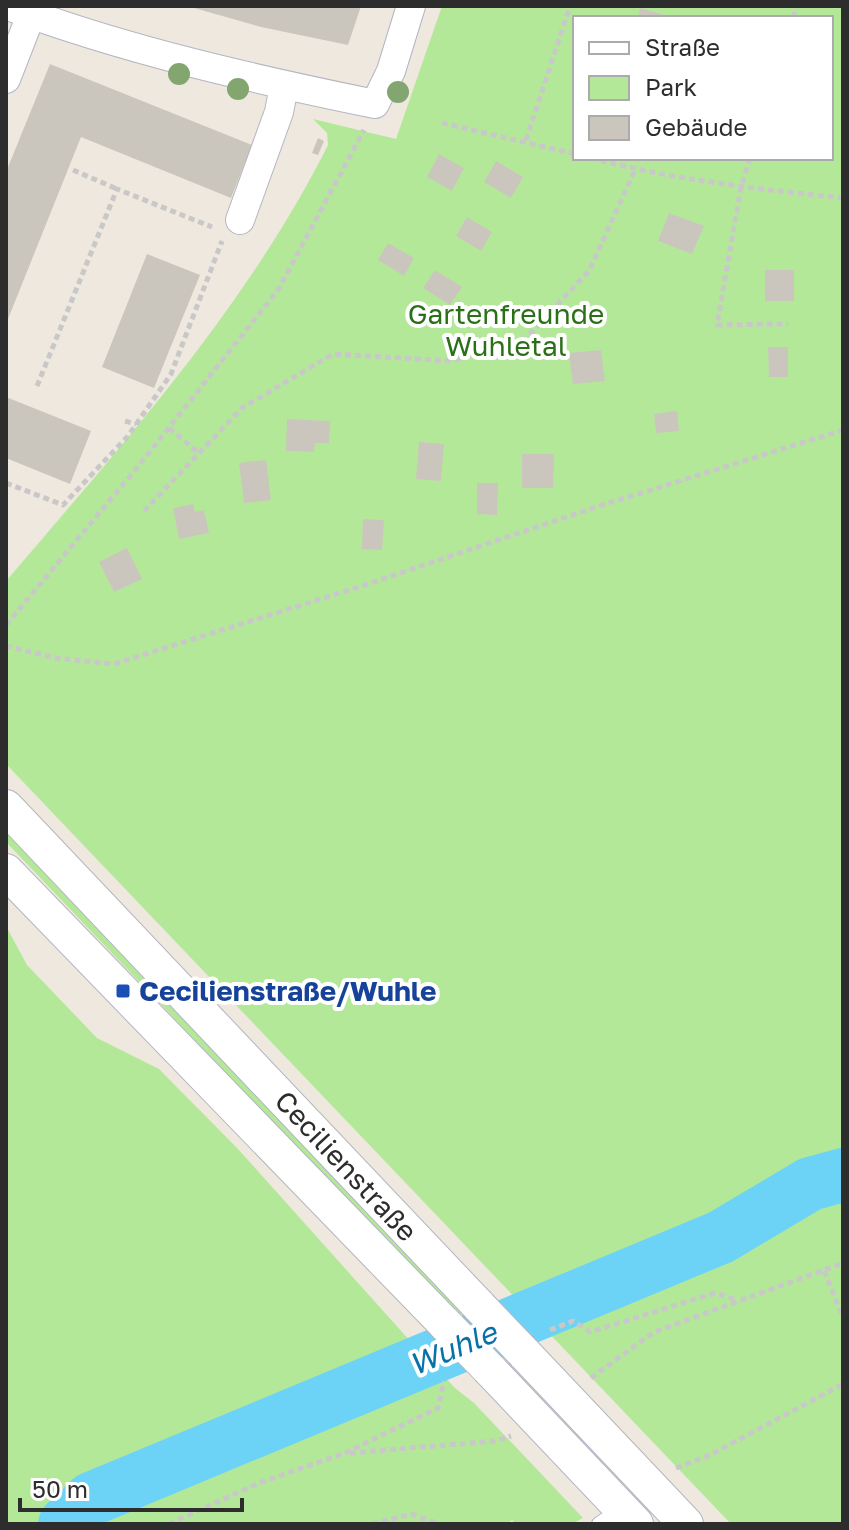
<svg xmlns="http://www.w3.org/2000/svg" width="849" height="1530" font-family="'Golos Text',sans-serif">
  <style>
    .green { fill: #b4e899; fill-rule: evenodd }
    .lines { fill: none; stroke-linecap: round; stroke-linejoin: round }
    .river { stroke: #6dd3f6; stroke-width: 54 }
    .building { fill: #cbc6bd }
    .service-casing { stroke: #b3b5c1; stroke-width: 16 }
    .minor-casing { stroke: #b3b5c1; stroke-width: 30 }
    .tertiary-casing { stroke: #b3b5c1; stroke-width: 36 }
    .path { stroke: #c8c8c8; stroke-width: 5; stroke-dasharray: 6 4; stroke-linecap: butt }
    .service { stroke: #fff; stroke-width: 14 }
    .minor { stroke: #fff; stroke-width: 28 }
    .tertiary { stroke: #fff; stroke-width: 34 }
    .tertiary-bridge-casing { stroke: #b3b5c1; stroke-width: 36; stroke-linecap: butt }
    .tertiary-bridge { stroke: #fff; stroke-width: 34 }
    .tree { fill: #83a671 }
    .transit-dot { fill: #1a4fb4; stroke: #fff; stroke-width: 3 }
    .labels { text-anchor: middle; stroke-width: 8; stroke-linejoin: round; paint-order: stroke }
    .park-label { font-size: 28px; fill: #2a7017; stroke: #fff }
    .transit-label { font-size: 28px; font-weight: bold; fill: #164399; stroke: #fff; text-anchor: start }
    .street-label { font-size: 28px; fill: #2d2d2d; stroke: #fff }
    .water-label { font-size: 30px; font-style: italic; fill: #0672a8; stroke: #fff }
  </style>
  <rect width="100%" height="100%" fill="#efe8df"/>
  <path class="green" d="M442,6H843V1524H731L6,764V581C122,445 248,305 328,145L327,133L313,119L396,139ZM575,18H831V158H575Z
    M6,828L25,847L31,858L464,1312L458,1316L6,842Z
    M6,926L27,965L97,1038L159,1069L238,1149L411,1342L455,1388L474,1403L583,1518L572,1524H516L512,1520L506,1524H6Z"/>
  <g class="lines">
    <path class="river" d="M65,1524L91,1499L721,1237L810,1184L843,1175"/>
  </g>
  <path class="building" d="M187,6H361L348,45L261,27Z
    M640,8L671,17V18H638Z
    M50,64L252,145L231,198L81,137L6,324V172Z
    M318,138L324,141L318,155L312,153Z
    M439,154L464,168L452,191L427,177Z
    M496,161L523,177L511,198L484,182Z
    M669,213L704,226L692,254L658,241Z
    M467,217L492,232L481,251L456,236Z
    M388,243L414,258L404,276L378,260Z
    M147,254L200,275L154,388L102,367Z
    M435,270L462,287L450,305L423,288Z
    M765,270H794V301H765Z
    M768,347H788V377H769Z
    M601,350L605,381L573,384L569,353Z
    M6,397L91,431L70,484L6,458Z
    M677,411L679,431L656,433L654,414Z
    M287,419L330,421L329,443H315L314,452L286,451Z
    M419,442L444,444L441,481L416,479Z
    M522,454H554L553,488H522Z
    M266,460L271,500L244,503L239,463Z
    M477,483H498L497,515L477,514Z
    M193,504L195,512L204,510L209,533L179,539L173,508Z
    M363,519L384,520L382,550L362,549Z
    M127,548L142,579L114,592L99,562Z"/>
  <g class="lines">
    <defs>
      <path id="service" d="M599,1524L621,1509"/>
      <path id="minor" d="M8,6C125,50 253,79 375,104L391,71L411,6
        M6,79L31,15
        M240,220L279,112L284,86"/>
      <path id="tertiary" d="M6,807L480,1307
        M6,871L445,1324
        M524,1353L686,1524
        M490,1370L636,1524"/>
    </defs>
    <use href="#service" class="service-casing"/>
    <use href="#minor" class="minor-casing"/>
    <use href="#tertiary" class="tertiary-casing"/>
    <path class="path" d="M793,18L796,6
      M442,123L575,154
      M526,140L570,6
      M591,158C674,180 758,189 843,198
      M750,158L741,187L717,325L788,324
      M73,170L117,189
      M37,386L117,189L212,227
      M125,421L136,424
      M169,428L199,453
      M6,483L63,505L128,436L171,374L222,241
      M144,511L242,408L333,354L451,361L524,340L589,271L635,170
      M6,625L136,469L278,290L364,130
      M6,646L56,658L114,664L365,585L599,506L843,430
      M824,1271L843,1317
      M550,1330L573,1321L590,1332L715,1293L737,1300
      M591,1378L654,1332L843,1263
      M350,1453L495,1441L511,1436
      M676,1468L710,1455L843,1384
      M169,1524L259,1483L345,1453L438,1408L444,1381
      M372,1524L411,1514L439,1524"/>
    <use href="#service" class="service"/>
    <use href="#minor" class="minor"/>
    <use href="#tertiary" class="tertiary"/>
    <defs>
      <path id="tertiary-bridge" d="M480,1307L524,1353
        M445,1324L490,1370"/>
    </defs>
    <use href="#tertiary-bridge" class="tertiary-bridge-casing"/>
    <use href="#tertiary-bridge" class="tertiary-bridge"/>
  </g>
  <g class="tree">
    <circle cx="179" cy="74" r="11"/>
    <circle cx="238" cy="89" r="11"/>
    <circle cx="398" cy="92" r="11"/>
  </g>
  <rect class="transit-dot" x="115" y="983" width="16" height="16" rx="4"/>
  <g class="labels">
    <g class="park-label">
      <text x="506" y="324">Gartenfreunde<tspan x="506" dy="32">Wuhletal</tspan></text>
    </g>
    <g class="transit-label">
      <text x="139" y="1001">Cecilienstraße/Wuhle</text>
    </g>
    <g class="street-label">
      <text transform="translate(346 1166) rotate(47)" y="10">Cecilienstraße</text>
    </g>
    <g class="water-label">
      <text transform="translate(453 1349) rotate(-23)" y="10">Wuhle</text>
    </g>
  </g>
  <rect width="849" height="1530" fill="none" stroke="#2d2d2d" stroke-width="16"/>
  <rect x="573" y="16" width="260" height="144" fill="#ffffff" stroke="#ababab" stroke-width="2"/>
  <rect x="589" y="42" width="40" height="12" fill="#ffffff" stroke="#ababab" stroke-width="2"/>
  <text x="645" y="56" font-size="24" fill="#2d2d2d">Straße</text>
  <rect x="589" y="76" width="40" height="24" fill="#b4e899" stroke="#ababab" stroke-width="2"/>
  <text x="645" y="96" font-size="24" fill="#2d2d2d">Park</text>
  <rect x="589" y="116" width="40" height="24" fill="#cbc6bd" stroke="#ababab" stroke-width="2"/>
  <text x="645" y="136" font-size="24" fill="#2d2d2d">Gebäude</text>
  <path d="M20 1498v12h222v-12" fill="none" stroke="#2d2d2d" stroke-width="4"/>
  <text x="32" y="1498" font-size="24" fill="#2d2d2d" stroke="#ffffff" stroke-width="6" paint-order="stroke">50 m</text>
</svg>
